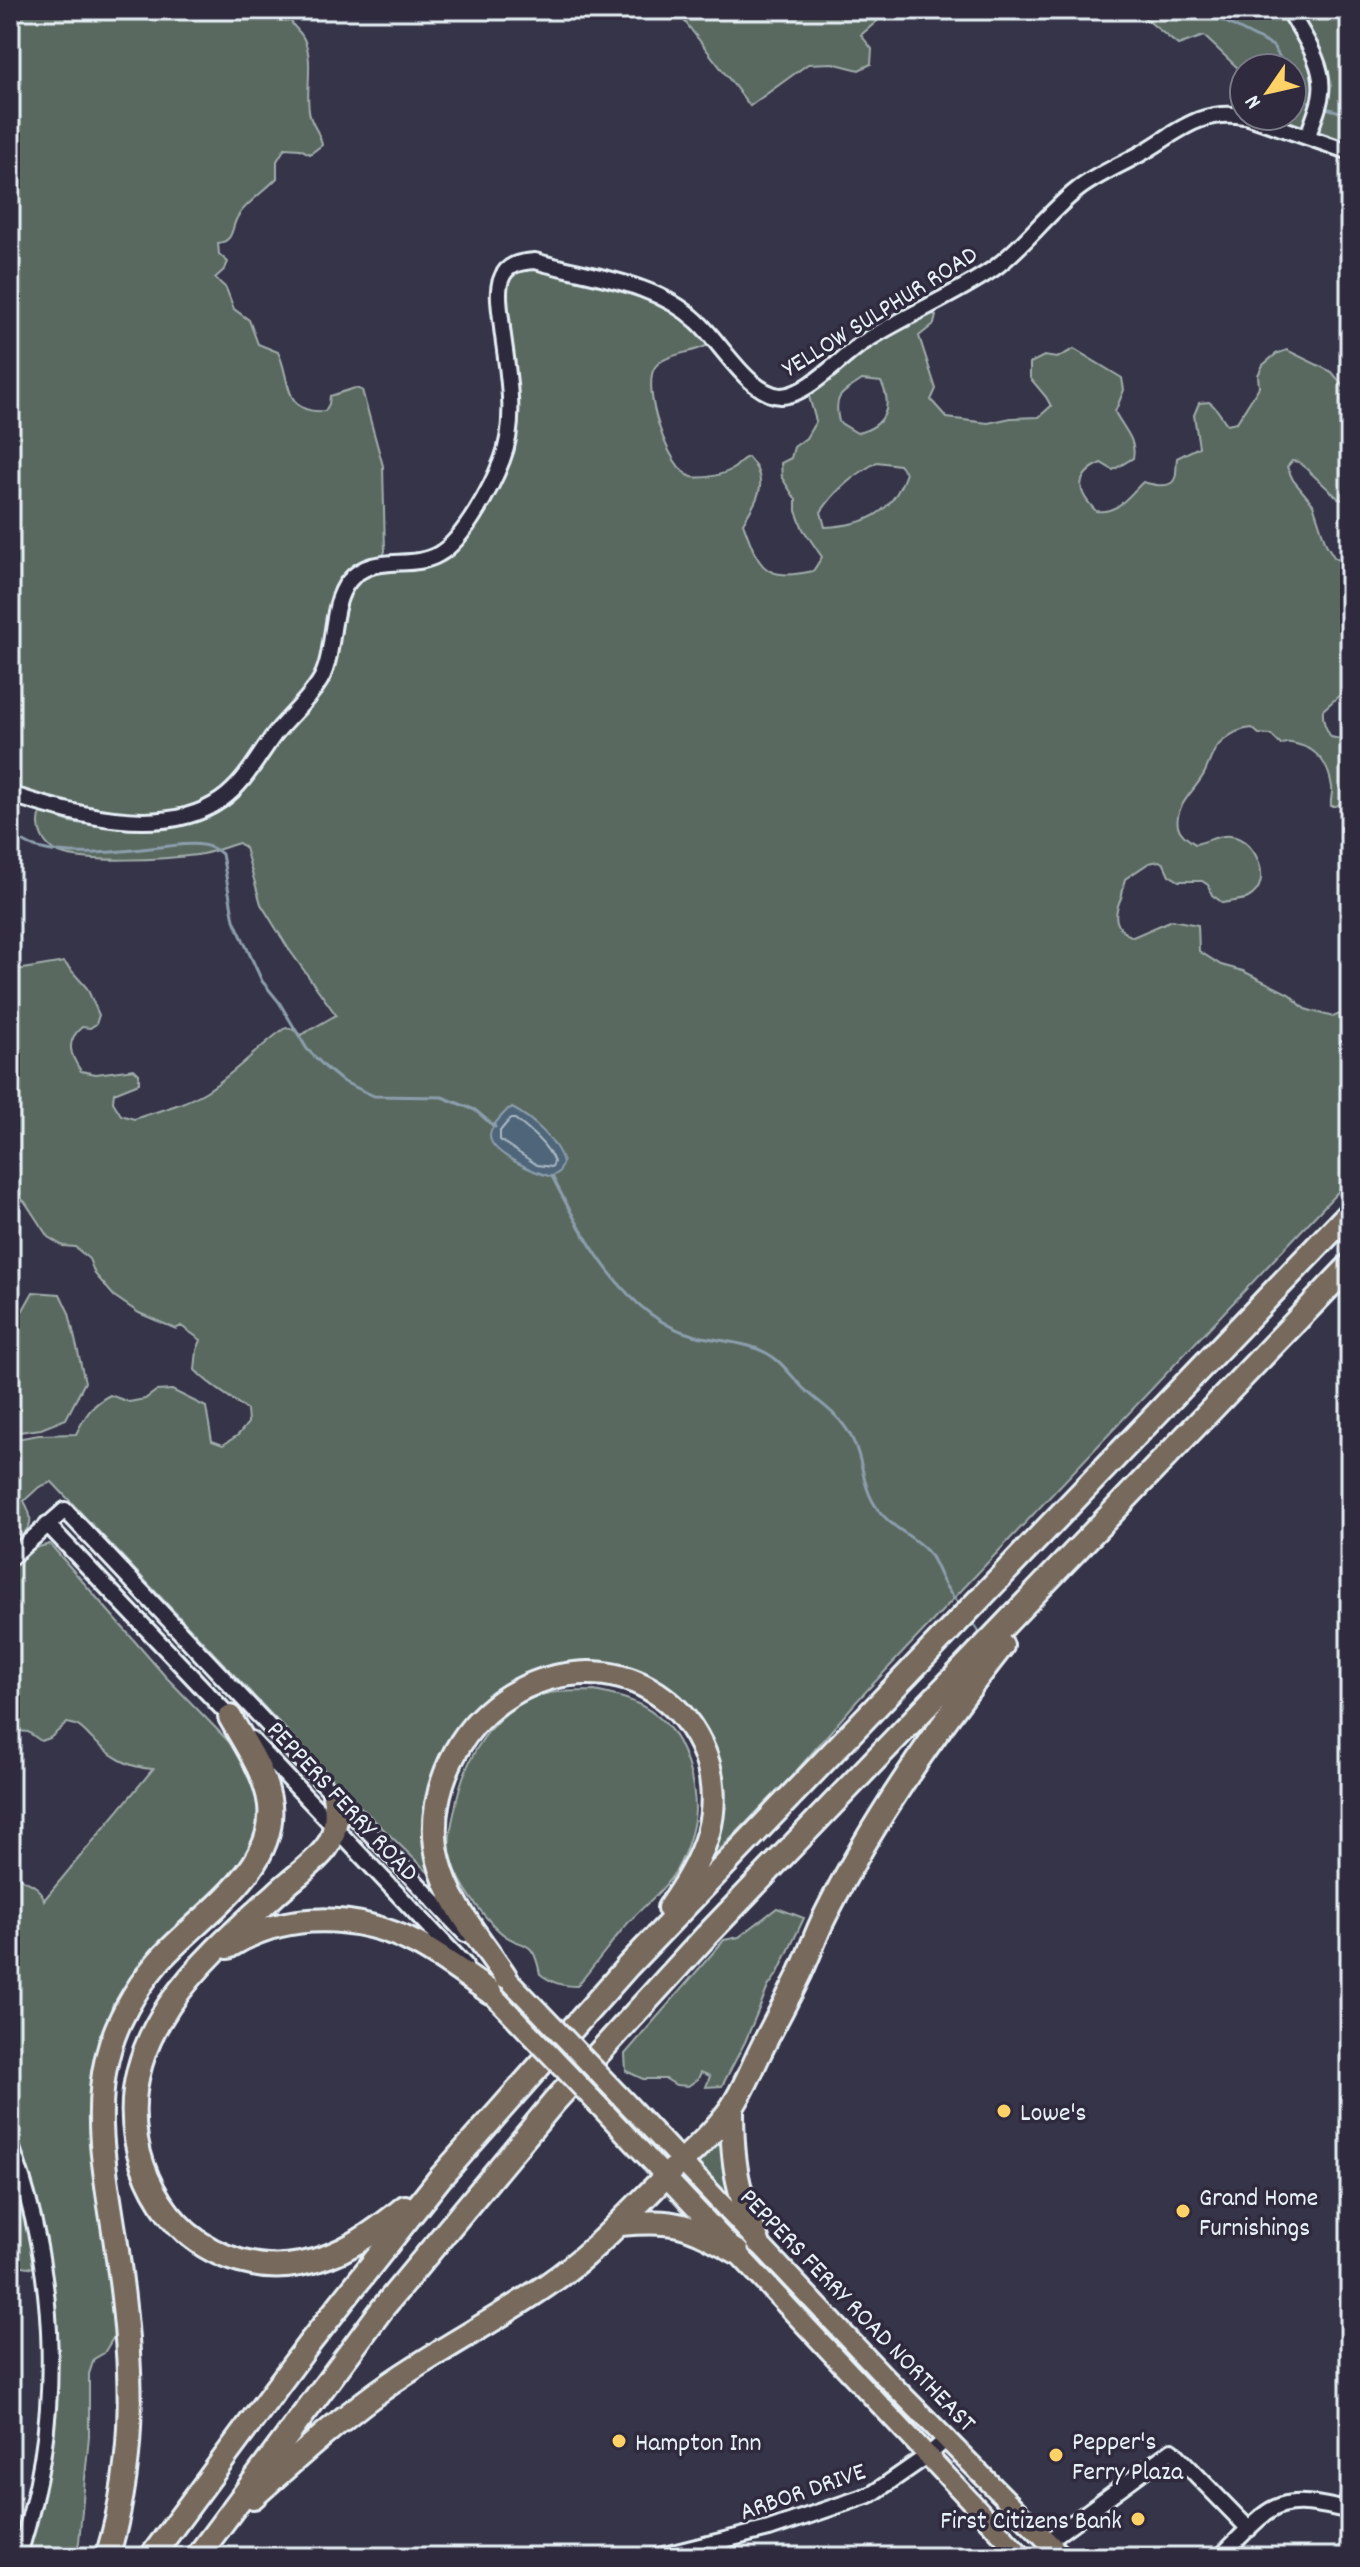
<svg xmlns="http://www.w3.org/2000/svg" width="1360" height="2567" font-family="Dekko,sans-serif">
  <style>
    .green { fill: #5a6960; stroke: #a1adac; stroke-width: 2; fill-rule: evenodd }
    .water { fill: #4f667a; stroke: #8c9eac; stroke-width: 2 }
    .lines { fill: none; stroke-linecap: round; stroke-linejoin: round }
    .shore { stroke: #abb9c6; stroke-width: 2 }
    .stream { stroke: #8c9eac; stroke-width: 3 }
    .minor-casing { stroke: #e8f1f8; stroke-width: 20 }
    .major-casing { stroke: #e8f1f8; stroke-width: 24 }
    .highway-casing { stroke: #e8f1f8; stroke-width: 28 }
    .minor { stroke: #2f2a3d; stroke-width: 14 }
    .major { stroke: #77695c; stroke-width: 18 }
    .highway { stroke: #77695c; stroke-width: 22 }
    .major-bridge-casing { stroke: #e8f1f8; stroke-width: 24; stroke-linecap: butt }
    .major-bridge { stroke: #77695c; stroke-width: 18 }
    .poi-dot { fill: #ffd166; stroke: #2f2a3d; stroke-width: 3 }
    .labels { text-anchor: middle; stroke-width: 7; stroke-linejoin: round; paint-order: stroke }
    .street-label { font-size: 26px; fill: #e8f1f8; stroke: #2f2a3d }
    .poi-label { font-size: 26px; fill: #e8f1f8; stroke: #2f2a3d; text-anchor: start }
  </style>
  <rect width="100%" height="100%" fill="#363448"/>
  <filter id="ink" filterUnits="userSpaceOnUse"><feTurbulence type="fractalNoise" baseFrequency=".0125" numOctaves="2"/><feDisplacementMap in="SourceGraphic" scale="16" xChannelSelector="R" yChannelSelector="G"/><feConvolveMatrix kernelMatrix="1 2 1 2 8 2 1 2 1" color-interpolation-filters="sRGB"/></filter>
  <g filter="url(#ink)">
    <path class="green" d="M10,10H295L290,12C290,29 298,26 304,39C315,63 304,93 310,116C313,127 320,132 322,145L310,154L300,149L285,148L277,161V178C266,190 241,207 236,220C231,231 233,241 218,243L219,254L228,262L225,269L215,278L226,288L234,309L249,320L258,344L278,352C291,378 282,415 325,411L329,404L330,396L355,388L362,390L383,466L385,551L383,556L356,566L313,682L225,791L200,806L169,814L112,813L39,798L10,788Z
      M676,10H890L861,35L872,49L871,64L859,70L832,63L808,64L750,106Z
      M1135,10H1350V147L1266,116H1292V68H1244V74L1204,36L1178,45Z
      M523,267L646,296L667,306L707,337L706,346C692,353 665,354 655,367C641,386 668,471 692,477C704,479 724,475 734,468C740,464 740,459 748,457C771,481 757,500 743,523C759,567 763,582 813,571L822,557L803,529L796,511V500L782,478L781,463L791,458L794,447L806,438L816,421L808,393L868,346L932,313L936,316L934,324L919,336L936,389L931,400L947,418L988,423L1011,418L1039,417L1051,406L1046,397L1030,378V363L1044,356L1057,358L1074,349L1122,378L1124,390L1115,412C1123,428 1137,440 1133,458L1113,470L1101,463C1075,476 1076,491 1096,511C1118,514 1129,495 1143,482C1151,484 1171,490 1175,478C1177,472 1176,464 1177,458L1199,447L1194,415L1199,403L1209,402C1218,408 1220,416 1227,424L1237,422L1259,387L1258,375L1263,365L1276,354L1287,350L1332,372L1350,394V498L1340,500L1299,462L1292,461L1287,467L1293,480L1313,504L1326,544L1334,557L1350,567V686L1323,710C1322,720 1325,728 1331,737L1350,741V798L1336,806H1331C1330,799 1333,793 1332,787C1329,767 1319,750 1299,745C1291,743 1288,741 1281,745L1271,735L1259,734L1252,728C1241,729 1232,733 1224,740C1213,748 1211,760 1205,772C1197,789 1174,805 1178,826C1180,834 1188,839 1195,844C1207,842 1218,834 1231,836C1256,839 1275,884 1248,898C1242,901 1230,901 1223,903L1212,895L1208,885L1202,881H1179L1169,875L1164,864L1159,861L1149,863L1125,879C1123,885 1123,893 1121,898C1113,915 1114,929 1133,937L1172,920L1198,925L1199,951L1221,965L1243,971L1289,994L1305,1009L1333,1017L1342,1013L1350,1016V1179L857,1701L792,1776L699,1871L712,1834L692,1723L584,1667L459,1729L435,1879L341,1788L52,1482L39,1487L24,1501C38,1525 27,1530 10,1548V1440L39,1435L76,1434C85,1416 92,1404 110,1395L129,1402L145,1399L156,1391L172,1390L206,1407L212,1441L223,1445L238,1435L248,1423L247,1410C229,1396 211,1387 195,1370L197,1350L201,1340L181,1326L176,1329L139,1313L114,1296L95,1274L89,1259L75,1247L63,1246L48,1237L25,1202L10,1190V983L17,970L64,962L87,988L99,1015L96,1024L90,1028L82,1027C65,1041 70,1055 81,1071L96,1074L134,1069L139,1074V1083L114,1093L113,1102L121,1115L134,1119C157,1111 183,1105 205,1092C234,1074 257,1048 285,1028L292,1029L301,1035L336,1015L288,948L261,904L245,848L239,843C225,847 211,853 197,855C167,859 86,864 59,853C43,846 35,828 41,812L70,822L98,826L168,825L193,821L215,812L230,800L262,764L320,691L337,651L350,590L371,573L433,565L445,560L459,547L480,514L516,428L515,380L505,293L509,277ZM862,380L881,382C894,408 884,427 857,433L839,422C833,395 841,394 862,380ZM877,462L899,465L906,473C892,514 866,525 825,527L821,512C836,489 853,476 877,462Z
      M33,1292L60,1294L69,1313L85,1382L66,1419L41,1429L11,1433L10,1319L23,1310Z
      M50,1544L165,1676L238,1751L253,1774L263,1814L255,1851L118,2006L113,2003L95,2063L88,2111L119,2328L104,2353L94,2359L89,2374V2436L79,2542L75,2557H27L50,2465L57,2407L58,2352L55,2301L47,2242L35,2190L10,2121V1871C22,1883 40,1882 44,1900L153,1769C128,1768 111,1756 92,1739C83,1730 81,1725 67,1723L50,1738L41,1741L28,1732L10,1730V1569L31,1549Z
      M594,1691C621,1696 646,1703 666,1724C685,1744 695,1783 695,1810C694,1829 686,1853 677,1869C664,1891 644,1905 627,1924C610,1944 594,1966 577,1986C562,1986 552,1983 540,1974C532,1932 521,1953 497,1929C480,1912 461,1887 453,1863C446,1845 451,1827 455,1809C463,1760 493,1707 545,1694C560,1690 578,1692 594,1691Z
      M777,1908L804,1918L778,1973L768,1987L745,2042L722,2086L706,2087L710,2076L701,2072L698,2079L688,2086L676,2085L666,2079H643L626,2071L625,2054L724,1940L739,1937Z
      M722,2131L728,2190L726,2191L701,2173L696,2162Z
      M10,2169L20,2199L35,2268L10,2264Z"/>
    <path class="water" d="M512,1108C532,1118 557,1141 563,1162L559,1172L552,1177C537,1173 490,1154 490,1136C490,1126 502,1116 508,1109Z"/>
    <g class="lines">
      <path class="shore" d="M510,1119H515C529,1130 548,1145 554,1162L552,1167L537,1165L500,1140V1131Z"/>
      <path class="stream" d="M1202,10L1273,46L1286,68
        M1292,82L1303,98L1311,103
        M1326,108L1350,115
        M10,836C20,838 28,846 38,848C77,859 129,850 169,846C188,844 207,841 222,854L234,920L262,981L279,1002L307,1049L325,1067L342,1081L374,1096L442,1097L475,1110L495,1127
        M552,1176C581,1234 626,1318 693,1335C721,1342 755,1341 778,1361C787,1369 795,1380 803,1388C825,1408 843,1416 855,1445C864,1466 863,1489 877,1508C890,1527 912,1535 927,1551C936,1562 939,1577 947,1588C951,1595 957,1601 962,1607
        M971,1620L983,1637"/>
      <defs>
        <path id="minor" d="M1289,10C1302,34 1325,64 1321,93C1320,107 1312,122 1308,136
          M1246,116L1350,152
          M10,794C69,814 165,840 221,800C245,783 257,758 274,735C289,716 309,700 321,679C336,651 329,605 349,581C372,552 411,571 439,554C464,540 492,486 502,460C518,420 507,369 502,328C501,314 496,293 501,280C506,264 520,262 535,261C590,277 654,281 697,321C720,341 749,395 781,396C806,396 841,358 861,344C903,316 951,298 993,269C1024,247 1046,214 1077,190C1096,175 1119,166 1140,154C1177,133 1198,109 1244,116
          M47,1524L234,1721
          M10,1558L65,1510L465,1934
          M251,1739L465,1965
          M10,2143C60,2277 63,2421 18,2557
          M1345,2510L1350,2494
          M1048,2541L1172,2450L1249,2529
          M656,2557L769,2529L872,2494L927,2456L948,2438
          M1220,2557C1273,2505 1273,2492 1350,2511"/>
        <path id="major" d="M505,1976L531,2003
          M490,1992L517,2020
          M619,2095L885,2377L1063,2557
          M604,2111L1023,2557"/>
        <path id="highway" d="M334,1795C337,1812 337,1834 326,1848C313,1865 292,1879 277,1893C205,1958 118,2031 136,2139C142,2175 160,2209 187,2233C217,2259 261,2272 300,2264C341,2257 374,2233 405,2207
          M228,1947C286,1911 357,1913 417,1944C442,1957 466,1976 490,1992
          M505,1976C481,1940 449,1904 439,1861C429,1824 438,1784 456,1751C508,1657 651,1640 701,1745C714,1772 716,1805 708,1833C700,1861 685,1885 669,1908
          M732,2108C732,2164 737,2190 758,2242
          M621,2224C679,2219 688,2225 737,2252
          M253,2497C293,2461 334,2424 378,2392C432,2353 492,2323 547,2285C591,2255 626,2216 663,2179C686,2157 711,2136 730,2110C743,2092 751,2070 761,2050C772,2027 785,2004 797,1980C808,1959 815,1935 826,1914C874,1818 936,1730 1002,1646
          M107,2557C139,2453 132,2356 117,2251C108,2187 92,2121 107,2058C115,2024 135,1989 158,1962C197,1917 277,1872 270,1805C266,1773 245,1744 230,1717
          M151,2557L308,2345L440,2178L628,1966L1350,1212
          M197,2557L382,2309L554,2102L706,1936L1350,1265"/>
      </defs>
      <use href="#minor" class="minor-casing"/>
      <use href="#major" class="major-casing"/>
      <use href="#highway" class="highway-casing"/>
      <use href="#minor" class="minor"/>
      <use href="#major" class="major"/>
      <use href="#highway" class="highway"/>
      <defs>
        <path id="major-bridge" d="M531,2003L619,2095
          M517,2020L604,2111"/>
      </defs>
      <use href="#major-bridge" class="major-bridge-casing"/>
      <use href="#major-bridge" class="major-bridge"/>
    </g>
  </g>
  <g class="poi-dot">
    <circle cx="1004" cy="2111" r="8"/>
    <circle cx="1183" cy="2211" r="8"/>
    <circle cx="619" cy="2441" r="8"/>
    <circle cx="1056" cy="2455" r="8"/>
    <circle cx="1138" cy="2519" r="8"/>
  </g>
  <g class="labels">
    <g class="street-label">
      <text transform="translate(879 310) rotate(-32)" y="9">YELLOW SULPHUR ROAD</text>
      <text transform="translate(344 1800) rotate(47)" y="9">PEPPERS FERRY ROAD</text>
      <text transform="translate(859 2309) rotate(46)" y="9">PEPPERS FERRY ROAD NORTHEAST</text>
      <text transform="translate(802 2490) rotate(-19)" y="9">ARBOR DRIVE</text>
    </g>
    <g class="poi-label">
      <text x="1020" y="2120">Lowe's</text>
      <text x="1199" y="2205">Grand Home<tspan x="1199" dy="30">Furnishings</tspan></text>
      <text x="1072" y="2449">Pepper's<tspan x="1072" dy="30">Ferry Plaza</tspan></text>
      <text x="635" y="2450">Hampton Inn</text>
      <text x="1122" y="2528" text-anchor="end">First Citizens Bank</text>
    </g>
  </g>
  <rect width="1360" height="2567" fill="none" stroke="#2f2a3d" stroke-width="40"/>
  <rect x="20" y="20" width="1320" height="2527" fill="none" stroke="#e8f1f8" stroke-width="3" filter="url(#ink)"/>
  <g transform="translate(1268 92) rotate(236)"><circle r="38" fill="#2f2a3d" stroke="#797a88" stroke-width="2"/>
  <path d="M0-6L14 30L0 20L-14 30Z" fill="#ffd166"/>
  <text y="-12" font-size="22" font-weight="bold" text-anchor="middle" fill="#e8f1f8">N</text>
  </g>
</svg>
